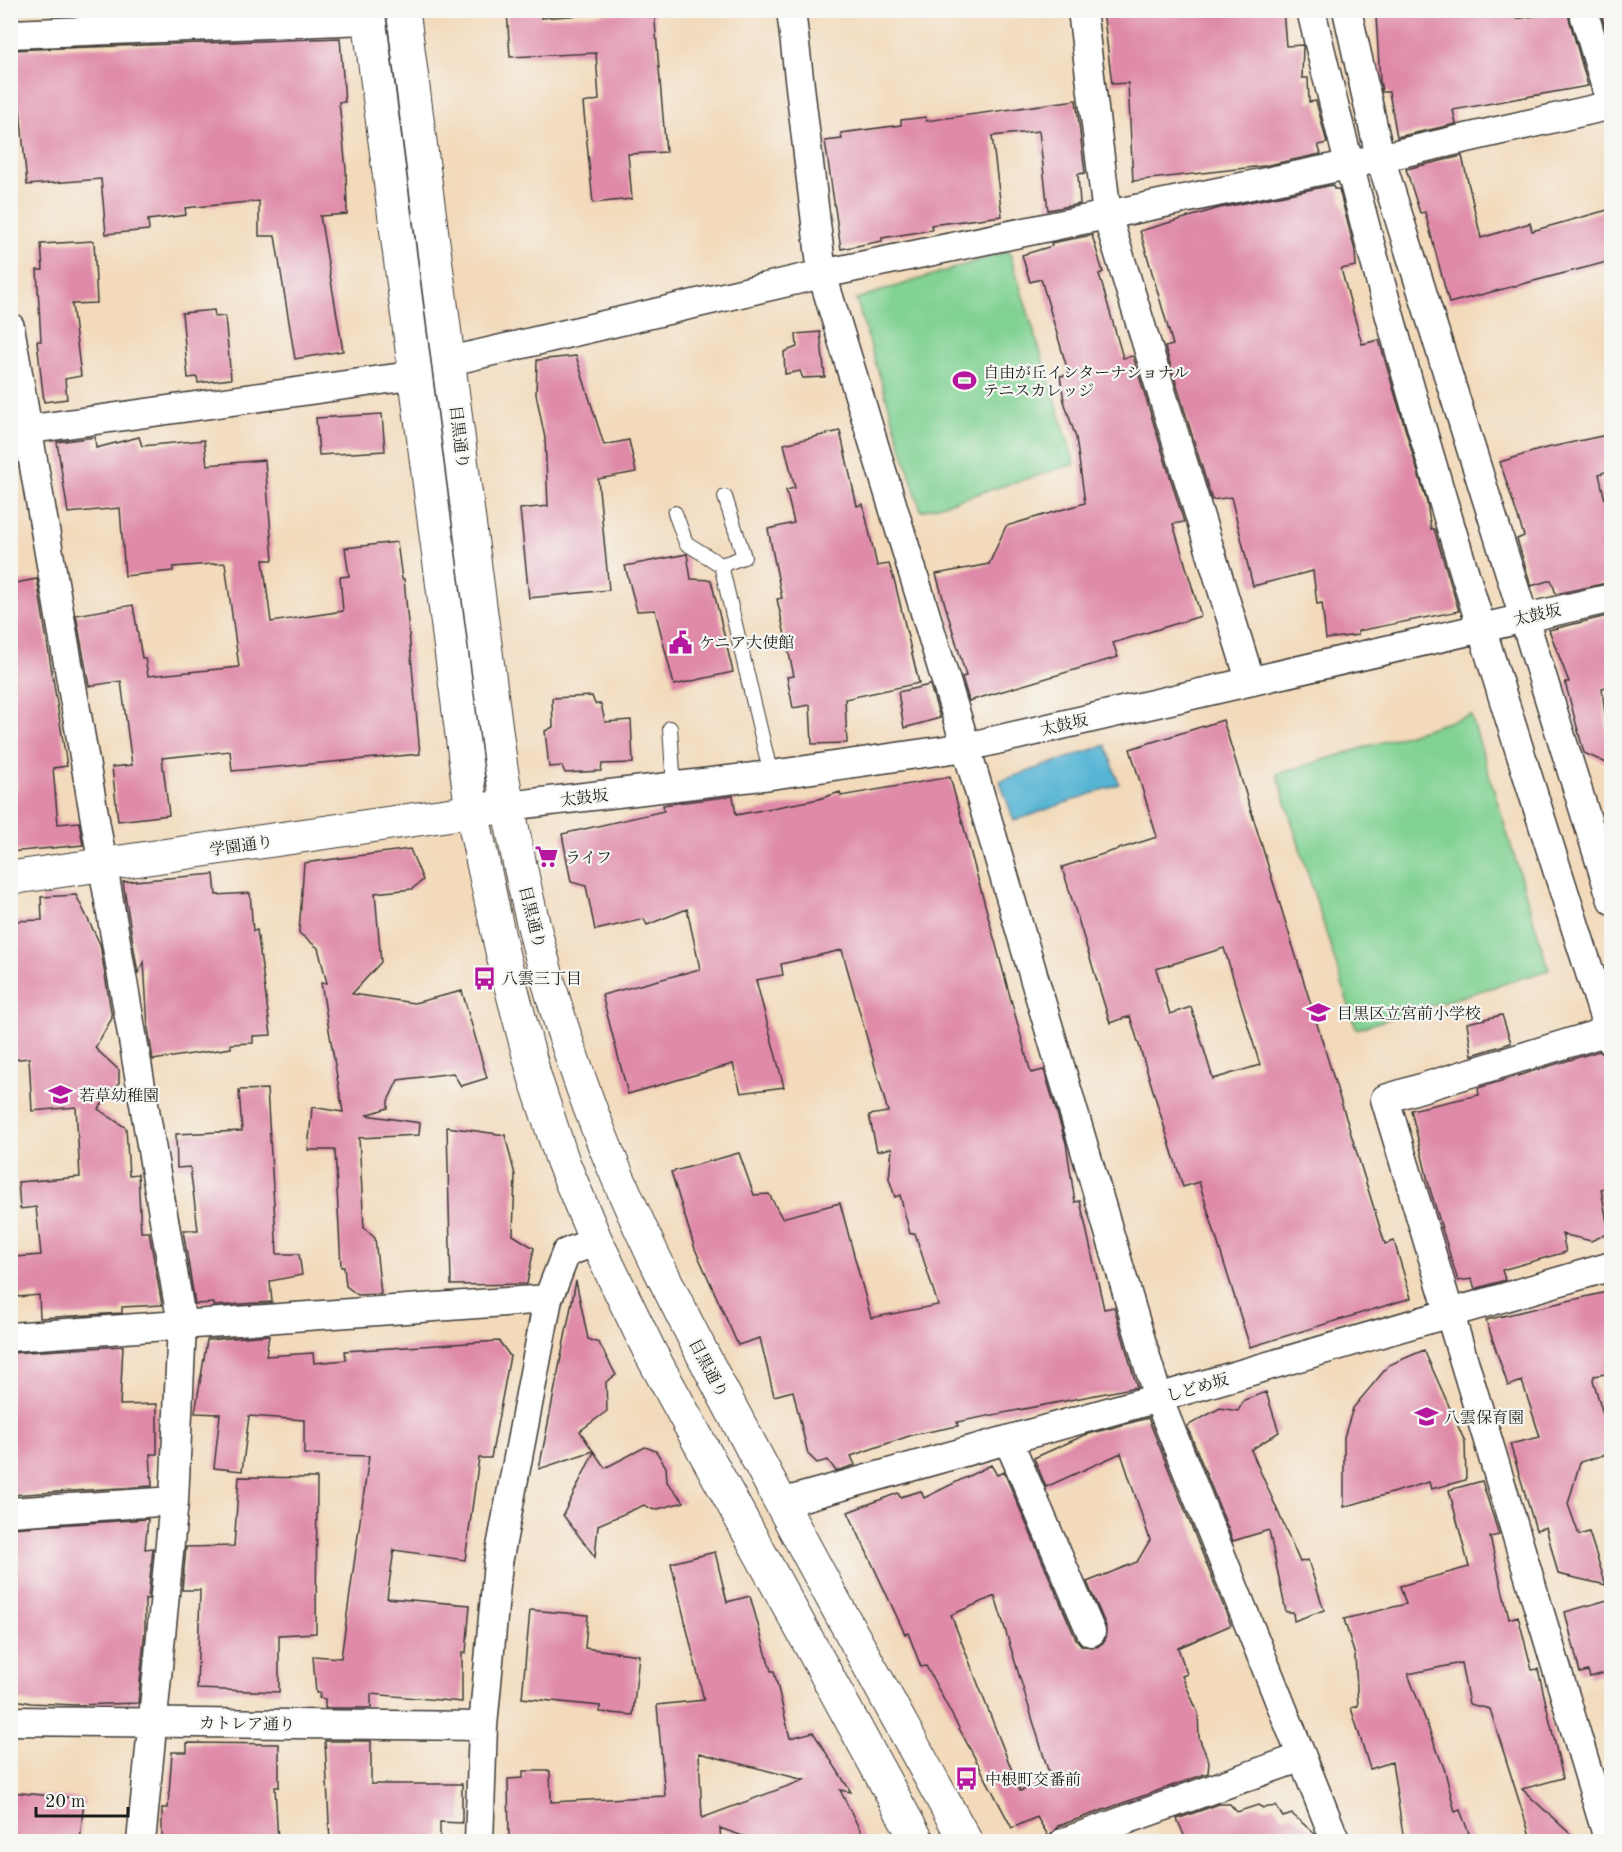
<svg xmlns="http://www.w3.org/2000/svg" width="1622" height="1852" font-family="'Old Standard TT','Noto Serif JP',serif">
  <style>
    .green { fill: #81d293; stroke: #4e7758; stroke-width: 1.5 }
    .water { fill: #56b5d4; stroke: #396878; stroke-width: 1.5 }
    .building { fill: #df8aa8; fill-rule: evenodd }
    .lines { fill: none; stroke-linecap: round; stroke-linejoin: round }
    .lane-casing { stroke: #3c3834; stroke-width: 16 }
    .street-casing { stroke: #3c3834; stroke-width: 31 }
    .secondary-casing { stroke: #3c3834; stroke-width: 35 }
    .primary-casing { stroke: #3c3834; stroke-width: 35 }
    .lane { stroke: #fff; stroke-width: 14 }
    .street { stroke: #fff; stroke-width: 28 }
    .secondary { stroke: #fff; stroke-width: 33 }
    .primary { stroke: #fff; stroke-width: 33 }
    .labels { text-anchor: middle; stroke-width: 4.5; stroke-linejoin: round; paint-order: stroke }
    .poi-label { font-size: 16px; fill: #1c1c1c; stroke: #f6f6f2; text-anchor: start }
    .street-label { font-size: 16px; fill: #1c1c1c; stroke: #f6f6f2 }
  </style>
  <rect width="100%" height="100%" fill="#f6f6f2"/>
  <filter id="ink" filterUnits="userSpaceOnUse"><feTurbulence type="fractalNoise" baseFrequency=".0167" numOctaves="2"/><feDisplacementMap in="SourceGraphic" scale="12" xChannelSelector="R" yChannelSelector="G"/><feConvolveMatrix kernelMatrix="1 2 1 2 8 2 1 2 1" color-interpolation-filters="sRGB"/></filter>
  <filter id="wash" filterUnits="userSpaceOnUse"><feTurbulence type="fractalNoise" baseFrequency=".008" numOctaves="4" result="noise"/><feDisplacementMap in="SourceGraphic" scale="24" xChannelSelector="R" yChannelSelector="G"/><feGaussianBlur stdDeviation="1.35" result="paint"/><feColorMatrix in="noise" values="0 0 0 0 0 0 0 0 0 0 0 0 0 0 0 0 0 1.4 0 .05"/><feComposite in="paint" operator="in"/></filter>
  <g filter="url(#wash)">
    <rect width="100%" height="100%" fill="#f2dabb"/>
    <path class="green" d="M1009,251L1075,464L921,511L856,299Z
      M1471,715L1549,970L1356,1029L1277,774Z"/>
    <path class="water" d="M1106,745L1119,784L1014,821L1000,781Z"/>
    <g id="blocks">
      <path class="building" d="M507,10H540L541,18L654,10L666,152L628,154L632,199L593,203L583,103L599,100L596,53L510,57Z
        M1103,10H1283L1286,46L1303,45L1302,78H1308L1309,102L1316,101L1327,143L1318,145L1321,154L1263,166L1133,181L1128,83L1112,84Z
        M1425,10H1514L1516,19L1567,11L1588,86L1453,110L1456,124L1397,137L1389,92H1382L1380,81L1376,16Z
        M1600,10H1611V48Z
        M340,38L345,102H339L346,169L347,214L320,216L343,351L295,359L275,236H259V201L185,208L186,215L148,220L149,230L106,234L101,179L27,185L20,109L10,110V50Z
        M1076,100L1085,173L1078,174L1080,204L1048,210L1039,131L992,136L1002,216L931,225L932,230L882,238V241L841,249L825,141L842,139L841,133L901,125V120L926,117V121Z
        M1462,156L1481,238L1530,223L1532,231L1611,209V261L1449,303L1425,212L1420,213L1406,169Z
        M1333,185L1334,189H1339L1355,251L1356,266L1341,269L1362,344L1379,340L1427,503L1431,529H1434L1459,611L1358,631V635L1326,639L1322,603L1317,604L1313,571L1253,586L1231,497L1212,500L1165,347L1173,345L1140,231L1220,208Z
        M1092,235L1103,272L1099,274L1123,358L1133,356L1184,522L1173,524L1201,616L1113,643L1118,657L969,701L962,677L966,676L936,574L989,564L1006,526L1085,503L1076,438L1064,401L1060,376L1069,375L1041,279L1030,282L1022,255L1052,246L1051,243Z
        M94,241L97,303L72,304L81,376L65,379L67,399L44,402L37,341H41L37,270H43L41,244Z
        M214,310L215,317L225,316L231,379L198,383L197,377L188,378L182,313Z
        M820,332L825,377L803,378L800,371L785,374L784,352L797,347L796,334Z
        M576,356L604,445L629,440L636,472L598,479L609,590L529,598L520,509L548,506L545,438L536,394L537,360Z
        M382,414L385,451L319,455L316,418Z
        M840,431L857,506L863,504L877,566L889,564L895,583L919,683L845,699L847,743L812,744L810,705L793,708L787,677L794,676L777,599L782,598L768,529L794,523L786,490L795,488L784,444Z
        M1611,434V470L1599,474L1611,526V582L1556,594L1551,580L1531,586L1517,539L1524,536L1500,462L1542,449Z
        M95,437L96,448L139,437L142,446L204,440L207,465L265,460L273,560H263L271,622L343,611L340,577L349,576L345,548L397,542L402,579H404L420,754L232,771L230,751L162,758L169,815L118,821L112,767L132,765L121,681L89,686L76,615L133,605L142,658H145L148,676L239,667L225,563L173,567V571L125,576L120,508L68,513L57,442Z
        M687,554L691,579L711,580L733,672L674,685L655,610L637,611L625,566Z
        M37,579L67,766L53,768L58,824L79,822L83,845L10,852V789L17,788L10,733V584Z
        M1611,615V686L1602,688L1611,765L1584,753L1565,682H1569L1549,630Z
        M930,685L940,718L904,728L898,692Z
        M592,696L595,704H601L605,722L631,720L633,763L602,764L601,771L565,773L562,766L549,767L545,731L553,727L552,698Z
        M1223,720L1385,1244L1394,1241L1411,1298L1250,1347L1199,1182L1183,1187L1130,1016L1110,1023L1062,867L1157,837L1130,749ZM1224,948L1260,1065L1213,1079L1191,1007L1170,1014L1156,969Z
        M950,777L1031,1073L1044,1070L1066,1143L1075,1202L1080,1201L1104,1309L1114,1307L1137,1387L957,1422L958,1426L912,1435L851,1456L855,1465L836,1471L828,1460L817,1463L808,1454L793,1391L774,1396L760,1338L738,1345L695,1249L671,1172L739,1153L754,1195L769,1194L782,1218L840,1203L871,1318L938,1305L915,1233L910,1234L900,1195L895,1197L889,1179L892,1148L877,1151L869,1115L888,1112L842,950L781,964L783,975L756,980L784,1087L741,1093L733,1064L628,1094L602,995L700,969L687,909L647,925L644,919L595,930L586,886L571,882L562,834L664,811L663,805L684,802L733,796L736,815L819,799L840,792L841,796Z
        M410,849L423,880L412,889L375,893L381,962L352,994L414,1003L462,991L487,1078L461,1086L453,1073L398,1080L388,1101V1108L366,1115L420,1123L419,1135L359,1138L364,1228L375,1238L381,1294L358,1295L346,1286L344,1267H341L335,1150H308L312,1107L343,1112L321,983H327L318,948L299,933L304,863Z
        M214,874L216,895L250,893L253,931L257,930L271,1035L253,1036V1043L231,1044V1048L153,1060L148,1028L144,962L138,973L123,882Z
        M76,895L100,944L112,1018L95,1048L119,1070V1083L98,1109L126,1128L129,1175L138,1174L141,1232H149L162,1305L122,1307V1313L40,1318L39,1295L18,1297L15,1257L41,1255L36,1207L20,1209L18,1182L80,1177L76,1107L32,1111L29,1058L10,1060V921L42,920L41,897Z
        M1502,1015L1511,1043L1472,1055L1467,1023Z
        M1599,1051L1608,1058L1611,1068V1186L1601,1189L1609,1233L1591,1241L1562,1234L1566,1252L1502,1270L1505,1280L1475,1289L1472,1279L1458,1281L1430,1189L1411,1110L1479,1095L1478,1088Z
        M267,1089L277,1254H299L302,1275L270,1281L272,1302L214,1306V1303L195,1304L183,1230H198L190,1167L177,1168L176,1134L242,1131L239,1090Z
        M447,1127L505,1135L515,1175L513,1235L534,1248L527,1284L451,1285Z
        M576,1281L588,1339L599,1343L616,1375L606,1382L607,1411L580,1431L593,1451L539,1469Z
        M1611,1291V1373L1594,1376L1593,1380L1611,1441V1453L1580,1462L1568,1504L1579,1535L1589,1532L1606,1585L1558,1574L1546,1527L1536,1530L1510,1444L1540,1437L1522,1381L1508,1386L1486,1320Z
        M269,1335L266,1356L313,1353L314,1363L346,1360L345,1351L499,1341L510,1356L491,1458H479L465,1560L394,1550L387,1598L470,1605L466,1653H462V1702L371,1694V1708H325V1699L319,1698L320,1693H316L313,1656L341,1658L369,1456L304,1454V1420L249,1416L242,1471L214,1468L220,1414L195,1413L207,1340Z
        M123,1346L120,1405L157,1404V1454H150L152,1486L10,1495V1353Z
        M1424,1350L1465,1442L1466,1480L1431,1489L1429,1482L1344,1507V1437L1353,1408L1389,1365Z
        M1266,1392L1279,1432L1251,1450L1300,1562L1308,1560L1324,1610L1294,1621L1293,1612H1286L1269,1530L1233,1541L1187,1426L1220,1408L1238,1411L1244,1400Z
        M1148,1418L1231,1625L1178,1648L1187,1674L1182,1676L1198,1713L1199,1738L1209,1762L1208,1773L1058,1826L1049,1837L1037,1817L1012,1828L926,1666L921,1667L908,1633L905,1634L848,1512L898,1493L900,1497L921,1491L924,1498L991,1465L997,1475L1004,1472L1076,1639L1082,1646L1097,1647L1105,1641L1106,1626L1087,1582L1137,1562L1150,1540L1121,1453L1046,1487L1034,1458L1085,1435ZM995,1596L1051,1780L1020,1791L951,1615Z
        M645,1447L656,1451L666,1467L667,1482L684,1502L654,1510L644,1505L598,1525L595,1557L563,1515L594,1452L605,1468Z
        M239,1477L317,1478L316,1633L279,1635V1692L197,1689L200,1590H182L186,1547L234,1546Z
        M1482,1481L1499,1535L1490,1537L1509,1619L1518,1616L1532,1670L1538,1669L1563,1778L1522,1789L1579,1842H1532L1490,1709L1469,1704L1461,1663L1408,1674L1445,1771L1455,1812L1460,1810L1472,1841H1404L1392,1762L1370,1769L1351,1708L1358,1706L1355,1656L1344,1619L1406,1604L1400,1586L1469,1567L1449,1490Z
        M148,1519L145,1549L153,1548L148,1599H145V1630L138,1703L75,1705L31,1703L10,1699V1631H15L10,1528Z
        M715,1552L727,1602L750,1596L771,1671H774L790,1738L813,1732L851,1792L840,1790L866,1842H760L720,1828L721,1842H509L508,1779L523,1778V1771H550L551,1802L665,1796L657,1705L704,1700L671,1563ZM699,1753L804,1780L702,1818Z
        M1611,1599V1671L1590,1677L1588,1671L1580,1673L1565,1612Z
        M530,1610L588,1615L585,1648L639,1655L633,1715L600,1712V1706L522,1698Z
        M325,1741H371V1784H462V1823L440,1822V1842H330Z
        M187,1743L279,1744V1787H275L278,1842L162,1838V1808H168L172,1752H187Z
        M10,1792L84,1799L80,1842H10Z
        M1219,1804H1230L1237,1812L1258,1805L1263,1808L1276,1806L1283,1817L1292,1814L1315,1834L1318,1842H1187L1177,1819Z"/>
    </g>
  </g>
  <g filter="url(#ink)">
    <use href="#blocks" fill-opacity="0" stroke="#3c3834" stroke-width="1.5"/>
    <g class="lines">
      <defs>
        <path id="lane" d="M675,513L686,543L721,565L771,775
          M721,565L744,557L725,497
          M670,728L674,787"/>
        <path id="street" d="M791,10L822,274L966,747L1158,1398L1336,1842
          M1082,10L1107,215L1250,680
          M1311,10C1393,359 1503,701 1612,1042
          M1347,10L1380,157L1612,900
          M1583,10L1612,108
          M10,34L368,20
          M10,327L182,1324L174,1501L141,1842
          M450,361L822,274L1348,165L1612,105
          M10,432L417,375
          M508,806L771,775L966,747L1612,598
          M1608,1031L1385,1099L1609,1842
          M10,1337L548,1299
          M1008,1440L1091,1632
          M781,1503L1158,1398L1612,1266
          M10,1512L174,1501
          M10,1721L483,1726
          M479,1842L483,1726L498,1563L548,1299L566,1253L596,1241
          M1064,1842L1302,1757"/>
        <path id="secondary" d="M10,878L508,806"/>
        <path id="primary" d="M368,10L472,812L503,956L535,1078L563,1162L596,1241L651,1354L918,1842
          M403,10L501,768C519,868 541,970 575,1066C618,1193 680,1313 743,1431C815,1569 891,1705 966,1842"/>
      </defs>
      <use href="#lane" class="lane-casing"/>
      <use href="#street" class="street-casing"/>
      <use href="#secondary" class="secondary-casing"/>
      <use href="#primary" class="primary-casing"/>
      <use href="#lane" class="lane"/>
      <use href="#street" class="street"/>
      <use href="#secondary" class="secondary"/>
      <use href="#primary" class="primary"/>
    </g>
  </g>
  <defs>
    <symbol id="stadium-bare" viewBox="-9 -9 18 18"><path d="M0-5a6.5 5 0 1 0 0 10a6.5 5 0 1 0 0-10ZM-3.5-1.8h7v3.6h-7Z" fill="#b5179e" stroke="#f6f6f2" stroke-width="2.5" paint-order="stroke"/></symbol>
    <symbol id="civic-bare" viewBox="-9 -9 18 18"><path d="M-.6-6.5H3V-4.5H.6V-3L4-1V1h2V6H-6V1h2V-1L-.6-3ZM-1.2 2.5V6h2.4V2.5Z" fill="#b5179e" stroke="#f6f6f2" stroke-width="2.5" paint-order="stroke"/></symbol>
    <symbol id="supermarket-bare" viewBox="-9 -9 18 18"><path d="M-6-5.5h2.5l.6 2H6L4.5 2H-2.5L-4.4-4H-6ZM-1.5 3.2a1.3 1.3 0 1 0 .1 0ZM3 3.2a1.3 1.3 0 1 0 .1 0Z" fill="#b5179e" stroke="#f6f6f2" stroke-width="2.5" paint-order="stroke"/></symbol>
    <symbol id="bus-bare" viewBox="-9 -9 18 18"><path d="M-5-6H5V4H4V6H2V4H-2V6H-4V4H-5ZM-3.5-4V0h7V-4ZM-3.5 1.2v1.5H-2V1.2ZM2 1.2v1.5H3.5V1.2Z" fill="#b5179e" stroke="#f6f6f2" stroke-width="2.5" paint-order="stroke"/></symbol>
    <symbol id="school-bare" viewBox="-9 -9 18 18"><path d="M0-5L7-2L0 1L-7-2ZM-4 1L0 2.5L4 1V4Q0 6-4 4Z" fill="#b5179e" stroke="#f6f6f2" stroke-width="2.5" paint-order="stroke"/></symbol>
  </defs>
  <g fill-rule="evenodd">
    <use href="#stadium-bare" x="948" y="364" width="33" height="33"/>
    <use href="#civic-bare" x="664" y="626" width="33" height="33"/>
    <use href="#supermarket-bare" x="530" y="840" width="33" height="33"/>
    <use href="#bus-bare" x="468" y="962" width="33" height="33"/>
    <use href="#school-bare" x="1302" y="996" width="33" height="33"/>
    <use href="#school-bare" x="44" y="1078" width="33" height="33"/>
    <use href="#school-bare" x="1410" y="1400" width="33" height="33"/>
    <use href="#bus-bare" x="950" y="1762" width="33" height="33"/>
  </g>
  <g class="labels">
    <g class="poi-label">
      <text x="983" y="378">自由が丘インターナショナル<tspan x="983" dy="18">テニスカレッジ</tspan></text>
      <text x="699" y="648">ケニア大使館</text>
      <text x="565" y="863">ライフ</text>
      <text x="502" y="984">八雲三丁目</text>
      <text x="1337" y="1019">目黒区立宮前小学校</text>
      <text x="79" y="1101">若草幼稚園</text>
      <text x="1444" y="1423">八雲保育園</text>
      <text x="985" y="1785">中根町交番前</text>
    </g>
    <g class="street-label">
      <text transform="translate(460 437) rotate(83)" y="6">目黒通り</text>
      <text transform="translate(1537 614) rotate(-13)" y="6">太鼓坂</text>
      <text transform="translate(1064 724) rotate(-13)" y="6">太鼓坂</text>
      <text transform="translate(584 797) rotate(-7)" y="6">太鼓坂</text>
      <text transform="translate(241 845) rotate(-8)" y="6">学園通り</text>
      <text transform="translate(533 917) rotate(76)" y="6">目黒通り</text>
      <text transform="translate(709 1368) rotate(62)" y="6">目黒通り</text>
      <text transform="translate(1197 1387) rotate(-16)" y="6">しどめ坂</text>
      <text transform="translate(247 1723) rotate(1)" y="6">カトレア通り</text>
    </g>
  </g>
  <rect width="1622" height="1852" fill="none" stroke="#f6f6f2" stroke-width="36"/>
  <path d="M36 1807v9h92v-9" fill="none" stroke="#1c1c1c" stroke-width="3"/>
  <text x="45" y="1807" font-size="18" fill="#1c1c1c" stroke="#f6f6f2" stroke-width="4.5" paint-order="stroke">20 m</text>
</svg>
